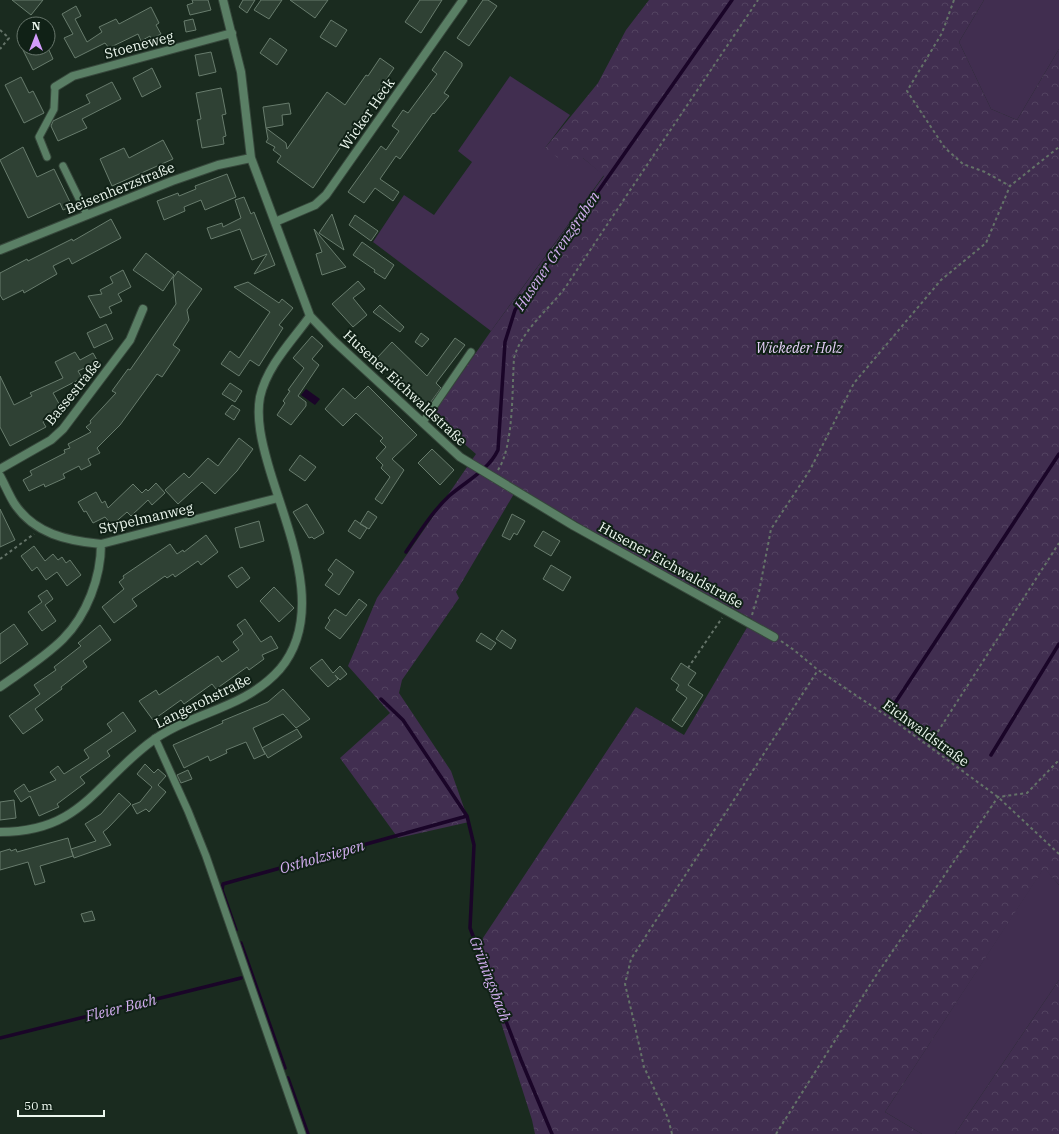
<svg xmlns="http://www.w3.org/2000/svg" width="1059" height="1134" font-family="'IBM Plex Serif',serif">
  <style>
    .grass { fill: #412e50 }
    .forest { fill: url(#forest-crowns) }
    .water { fill: #1a0528 }
    .lines { fill: none; stroke-linecap: round; stroke-linejoin: round }
    .stream { stroke: #1a0528; stroke-width: 3.5 }
    .building { fill: #2f4134; stroke: #687c6d }
    .lane-casing { stroke: #37483c; stroke-width: 9 }
    .street-casing { stroke: #37483c; stroke-width: 10 }
    .path { stroke: #647368; stroke-width: 2; stroke-dasharray: 3 3; stroke-linecap: butt }
    .lane { stroke: #5a7f65; stroke-width: 7 }
    .street { stroke: #5a7f65; stroke-width: 8 }
    .labels { text-anchor: middle; stroke-width: 4; stroke-linejoin: round; paint-order: stroke }
    .street-label { font-size: 14px; fill: #ecf7ee; stroke: #102116 }
    .park-label { font-size: 14px; font-style: italic; fill: #e7d1fa; stroke: #102116 }
    .water-label { font-size: 15px; font-style: italic; fill: #d4aff2; stroke: #102116 }
  </style>
  <defs>
    <pattern id="forest-crowns" width="20" height="18" patternUnits="userSpaceOnUse"><rect width="20" height="18" fill="#412e50"/><path d="M2 6a3 3 0 1 1 6 0M12 15a3 3 0 1 1 6 0" fill="none" stroke="#534361"/></pattern>
  </defs>
  <rect width="100%" height="100%" fill="#1a2b1f"/>
  <path class="grass" d="M984,0H1059V49L1017,120L991,109L959,42Z
    M510,76L570,115L545,148L583,158L604,175L491,331L373,242L404,195L434,215L472,162L458,151Z
    M1044,867L1059,885V980L955,1134H922L885,1112Z"/>
  <path class="forest" d="M649,0H984L959,42L991,109L1017,120L1059,49V885L1044,868L885,1112L922,1134H535L532,1120L477,947L636,707L684,735L752,619L602,537L518,487L456,592L459,598L402,680L399,693L451,771L469,822L398,838L340,758L390,713L348,666L377,598L476,454L432,416L491,331L604,176L583,158L570,167L545,148L598,83L626,30Z
    M1059,980V1134H955Z"/>
  <path class="water" d="M306,389L320,399L315,405L301,395Z"/>
  <g class="lines">
    <path class="stream" d="M406,552C419,533 432,512 449,496C466,481 488,471 498,450L505,342L515,310L732,0
      M381,699L403,720L467,816L474,845L470,928L521,1060L552,1134
      M893,706L1059,454
      M991,755L1059,644
      M236,930L222,890L223,884L467,816
      M241,943L285,1068
      M0,1038L241,978
      M288,1078L308,1134"/>
  </g>
  <path class="building" d="M12,0H43L31,15Z
    M192,0H208L211,10L190,15L187,5L193,3Z
    M243,0H255L247,13L239,7Z
    M261,0H282L269,19L254,10Z
    M290,0H328L315,18Z
    M420,0H442L421,33L405,22Z
    M483,0H488L497,6L469,46L457,38Z
    M76,6L81,16L75,19L87,42L102,32L99,27L116,19L119,24L151,7L159,23L156,25L161,34L151,39L150,36L141,41L138,34L109,48L105,43L75,58L64,38L73,34L62,14Z
    M193,19L196,30L186,32L184,21Z
    M331,20L347,30L336,47L320,37Z
    M270,38L287,50L277,65L260,53Z
    M22,48H48L53,59L33,70Z
    M445,51L462,63V66L444,93L449,96L434,114L433,113L400,159L396,156L380,179L399,192L393,201L375,188L364,203L348,192L381,146L386,150L399,131L392,126L403,110L408,113L437,74L432,70Z
    M211,52L216,72L199,76L195,55Z
    M380,58L394,68L313,188L277,162L281,156L273,150L275,147L266,142L268,139L266,128L286,143L287,149L327,92L345,105L366,75L368,76Z
    M152,68L161,87L142,97L133,78Z
    M21,77L29,93L33,91L44,113L24,123L5,85Z
    M112,82L121,99L82,119L87,128L58,141L51,126L53,121L90,103L86,95Z
    M221,88L226,114L222,115L226,136L223,137L224,144L202,148L197,120L201,119L196,93Z
    M289,103L291,114L282,115L283,125L266,128L263,107Z
    M163,140L173,159L112,186L100,159L124,148L129,158Z
    M23,147L37,177L54,169L72,206L63,210L60,203L28,218L0,160Z
    M227,174L236,197L205,210L201,200L184,207L185,211L164,220L157,201L178,193L179,196L196,189L195,186Z
    M244,197L251,214L254,212L275,265L254,274L267,254L252,260L240,229L211,239L207,228L222,223L223,227L241,218L235,200Z
    M332,214L344,250L319,233Z
    M355,215L378,231L371,241L349,225Z
    M111,219L121,238L72,264L69,258L53,266L57,274L24,293L23,290L3,300L0,295V273L27,259L28,261L72,239L73,241Z
    M314,229L346,267L322,275L316,254L322,252Z
    M362,242L394,265L385,279L374,272L375,270L353,255Z
    M146,253L174,275L163,291L133,270Z
    M123,270L131,287L118,294L122,301L109,307L112,313L100,318L88,296L102,294L100,290L113,283L110,277Z
    M178,271L202,289L187,310L189,320L173,345L180,350L162,377L157,374L120,425L97,448L100,453L88,459L91,465L81,470L79,466L63,474L65,478L45,487L44,484L29,491L23,480L32,475L30,471L65,453L64,450L70,448L68,444L91,432L86,427L91,423L90,421L116,393L112,391L128,369L130,370L176,304L173,278Z
    M358,281L365,289L353,298L367,315L353,327L332,304Z
    M248,282L279,303L282,299L293,308L279,325L283,328L259,366L250,360L239,376L221,364L230,351L239,358L270,312L234,287Z
    M380,305L404,327L400,332L373,312Z
    M106,324L113,339L94,348L87,333Z
    M421,333L429,339L422,347L415,342Z
    M312,336L323,346L312,359L319,365L298,396L306,402V406L291,425L277,415L285,403L283,401L290,391L288,390L304,368L293,358Z
    M455,338L465,345L436,383L441,388L428,406L389,368L388,370L376,359L392,342L427,376Z
    M75,352L80,360L93,353L98,362L78,371L82,378L53,393L62,409L55,412L57,415L43,422L46,427L10,446L0,427V376L14,405L32,396L30,393L63,378L55,362Z
    M230,383L242,391L235,402L222,394Z
    M368,386L417,435L392,459L404,470L382,504L375,499L390,477L381,468L383,465L376,458L386,447L380,441L383,438L356,413L343,426L325,409L343,388L355,399Z
    M232,405L240,410L234,420L225,414Z
    M239,438L253,449L237,471L215,494L202,482L178,504L165,490L184,473L189,478L208,458L218,466Z
    M432,449L454,470L440,485L418,463Z
    M300,455L316,467L305,481L289,470Z
    M156,483L165,493L152,505L148,500L131,516L127,512L112,525L105,517L93,523L86,511L84,512L78,502L96,492L102,503L105,501L108,508L133,484L142,493L146,489L148,491Z
    M307,504L323,530L324,533L314,539L312,537L309,538L293,512Z
    M0,509L15,540L0,547Z
    M368,511L377,517L369,529L360,524Z
    M512,514L525,521L517,535L514,533L510,540L502,536Z
    M355,520L367,528L360,539L348,531Z
    M259,521L264,541L240,548L235,528Z
    M543,531L560,541L551,556L534,546Z
    M206,535L218,552L201,565L198,561L175,577L173,574L167,578L165,576L132,599L137,606L114,623L102,607L124,589L119,582L124,578L123,576L170,544L177,554L183,550L184,552Z
    M34,546L45,561L53,554L58,560L62,557L66,563L70,560L81,575L67,586L57,572L46,580L37,567L32,571L21,556Z
    M336,559L354,572L339,595L325,585L333,574L328,570Z
    M551,565L571,577L563,591L543,579Z
    M242,567L250,578L237,588L228,576Z
    M274,587L294,608L279,622L260,601Z
    M47,590L53,599L45,605L56,621L42,631L28,612L42,602L38,596Z
    M359,599L367,605L340,639L325,628L330,620L328,618L335,609L346,616Z
    M245,619L261,642L271,636L278,648L262,655L264,659L249,670L247,667L216,689L212,684L184,704L181,700L153,720L139,701L156,690L159,695L218,656L222,662L239,650L233,642L243,634L237,625Z
    M14,624L28,644L0,664V634Z
    M100,625L111,640L83,661L87,667L61,687L62,689L35,709L43,720L23,734L9,716L40,694L34,685L56,670L54,667L81,646L78,643Z
    M502,630L516,640L511,649L496,639Z
    M481,633L496,643L491,650L476,641Z
    M322,659L333,673L340,666L347,674L340,680L335,675L338,679L328,687L310,668Z
    M681,663L696,673L688,685L703,695L682,727L672,720L687,698L676,690L679,685L671,679Z
    M283,689L310,719L296,728L283,714L253,728L265,754L254,759L246,742L226,750L227,753L210,761L208,756L184,768L173,745L223,723L222,721L268,702Z
    M123,712L136,731L107,751L110,756L80,777L85,783L57,804L59,807L39,816L30,796L21,802L14,791L24,784L29,792L56,780L50,772L58,766L64,774L89,758L84,750L112,731L107,724Z
    M297,729L302,737L268,758L262,748Z
    M145,764L154,773L158,769L166,776L158,785L166,792L149,812L146,809L137,814L132,805L140,802L152,787L137,774Z
    M188,770L192,779L181,783L177,775Z
    M119,793L131,804L108,828L103,832L111,845L74,858L71,849L96,841L85,824L101,814Z
    M14,800L16,818L0,820V802Z
    M68,838L73,856L40,866L45,882L35,885L28,862L0,870V852L10,849L11,851L16,849L17,852Z
    M92,911L95,920L84,922L81,914Z"/>
  <g class="lines">
    <defs>
      <path id="lane" d="M47,157L39,137L54,109L55,87
        M63,166L87,215
        M423,422L471,352
        M155,738L188,811L206,856L302,1134"/>
      <path id="street" d="M223,0L241,72L251,158L310,316L334,341L460,457L574,526L774,637
        M55,87L73,76L232,33
        M275,222L315,205L326,195L463,0
        M0,250L172,181L218,165L251,158
        M0,469L51,440L63,429L130,340L143,309
        M0,476C5,485 9,495 14,503C34,534 68,541 101,544L278,498
        M0,687C21,672 45,657 63,639C87,615 101,577 101,544
        M0,832C79,832 94,786 148,744C188,712 243,711 280,669C328,612 285,525 268,464C262,443 256,419 260,397C267,366 292,341 310,316"/>
    </defs>
    <use href="#lane" class="lane-casing"/>
    <use href="#street" class="street-casing"/>
    <path class="path" d="M954,0L942,33L907,91L945,148L963,164L985,172L1010,186L1059,147
      M0,30L9,38L0,49
      M498,470C514,446 512,388 514,358C522,329 550,309 567,285C630,190 694,95 758,0
      M0,559L34,534
      M752,615L759,592L771,529L810,470L854,383L941,280L986,243L1010,186
      M781,641L794,650L818,670L893,720L998,797L1059,854
      M688,668L722,618
      M928,747L1059,543
      M672,1134L668,1118L644,1067L634,1022L625,984L631,959L818,670
      M776,1134L875,977L998,797L1027,793L1059,760"/>
    <use href="#lane" class="lane"/>
    <use href="#street" class="street"/>
  </g>
  <g class="labels">
    <g class="street-label">
      <text transform="translate(139 45) rotate(-15)" y="5">Stoeneweg</text>
      <text transform="translate(367 114) rotate(-55)" y="5">Wicker Heck</text>
      <text transform="translate(120 188) rotate(-22)" y="5">Beisenherzstraße</text>
      <text transform="translate(405 388) rotate(43)" y="5">Husener Eichwaldstraße</text>
      <text transform="translate(73 392) rotate(-51)" y="5">Bassestraße</text>
      <text transform="translate(146 518) rotate(-13)" y="5">Stypelmanweg</text>
      <text transform="translate(671 565) rotate(29)" y="5">Husener Eichwaldstraße</text>
      <text transform="translate(203 701) rotate(-26)" y="5">Langerohstraße</text>
      <text transform="translate(926 733) rotate(36)" y="5">Eichwaldstraße</text>
    </g>
    <g class="park-label">
      <text x="799" y="353">Wickeder Holz</text>
    </g>
    <g class="water-label">
      <text transform="translate(557 251) rotate(-56)" y="5">Husener Grenzgraben</text>
      <text transform="translate(322 857) rotate(-16)" y="5">Ostholzsiepen</text>
      <text transform="translate(490 979) rotate(69)" y="5">Grüningsbach</text>
      <text transform="translate(121 1008) rotate(-14)" y="5">Fleier Bach</text>
    </g>
  </g>
  <g transform="translate(36 36)"><circle r="19" fill="#102116" stroke="#68776c"/>
  <path d="M0-3L7 15L0 10L-7 15Z" fill="#d39cfc"/>
  <text y="-6" font-size="11" font-weight="bold" text-anchor="middle" fill="#ecf7ee">N</text>
  </g>
  <path d="M18 1110v6h86v-6" fill="none" stroke="#ecf7ee" stroke-width="2"/>
  <text x="24" y="1110" font-size="12" fill="#ecf7ee" stroke="#102116" stroke-width="3" paint-order="stroke">50 m</text>
</svg>
